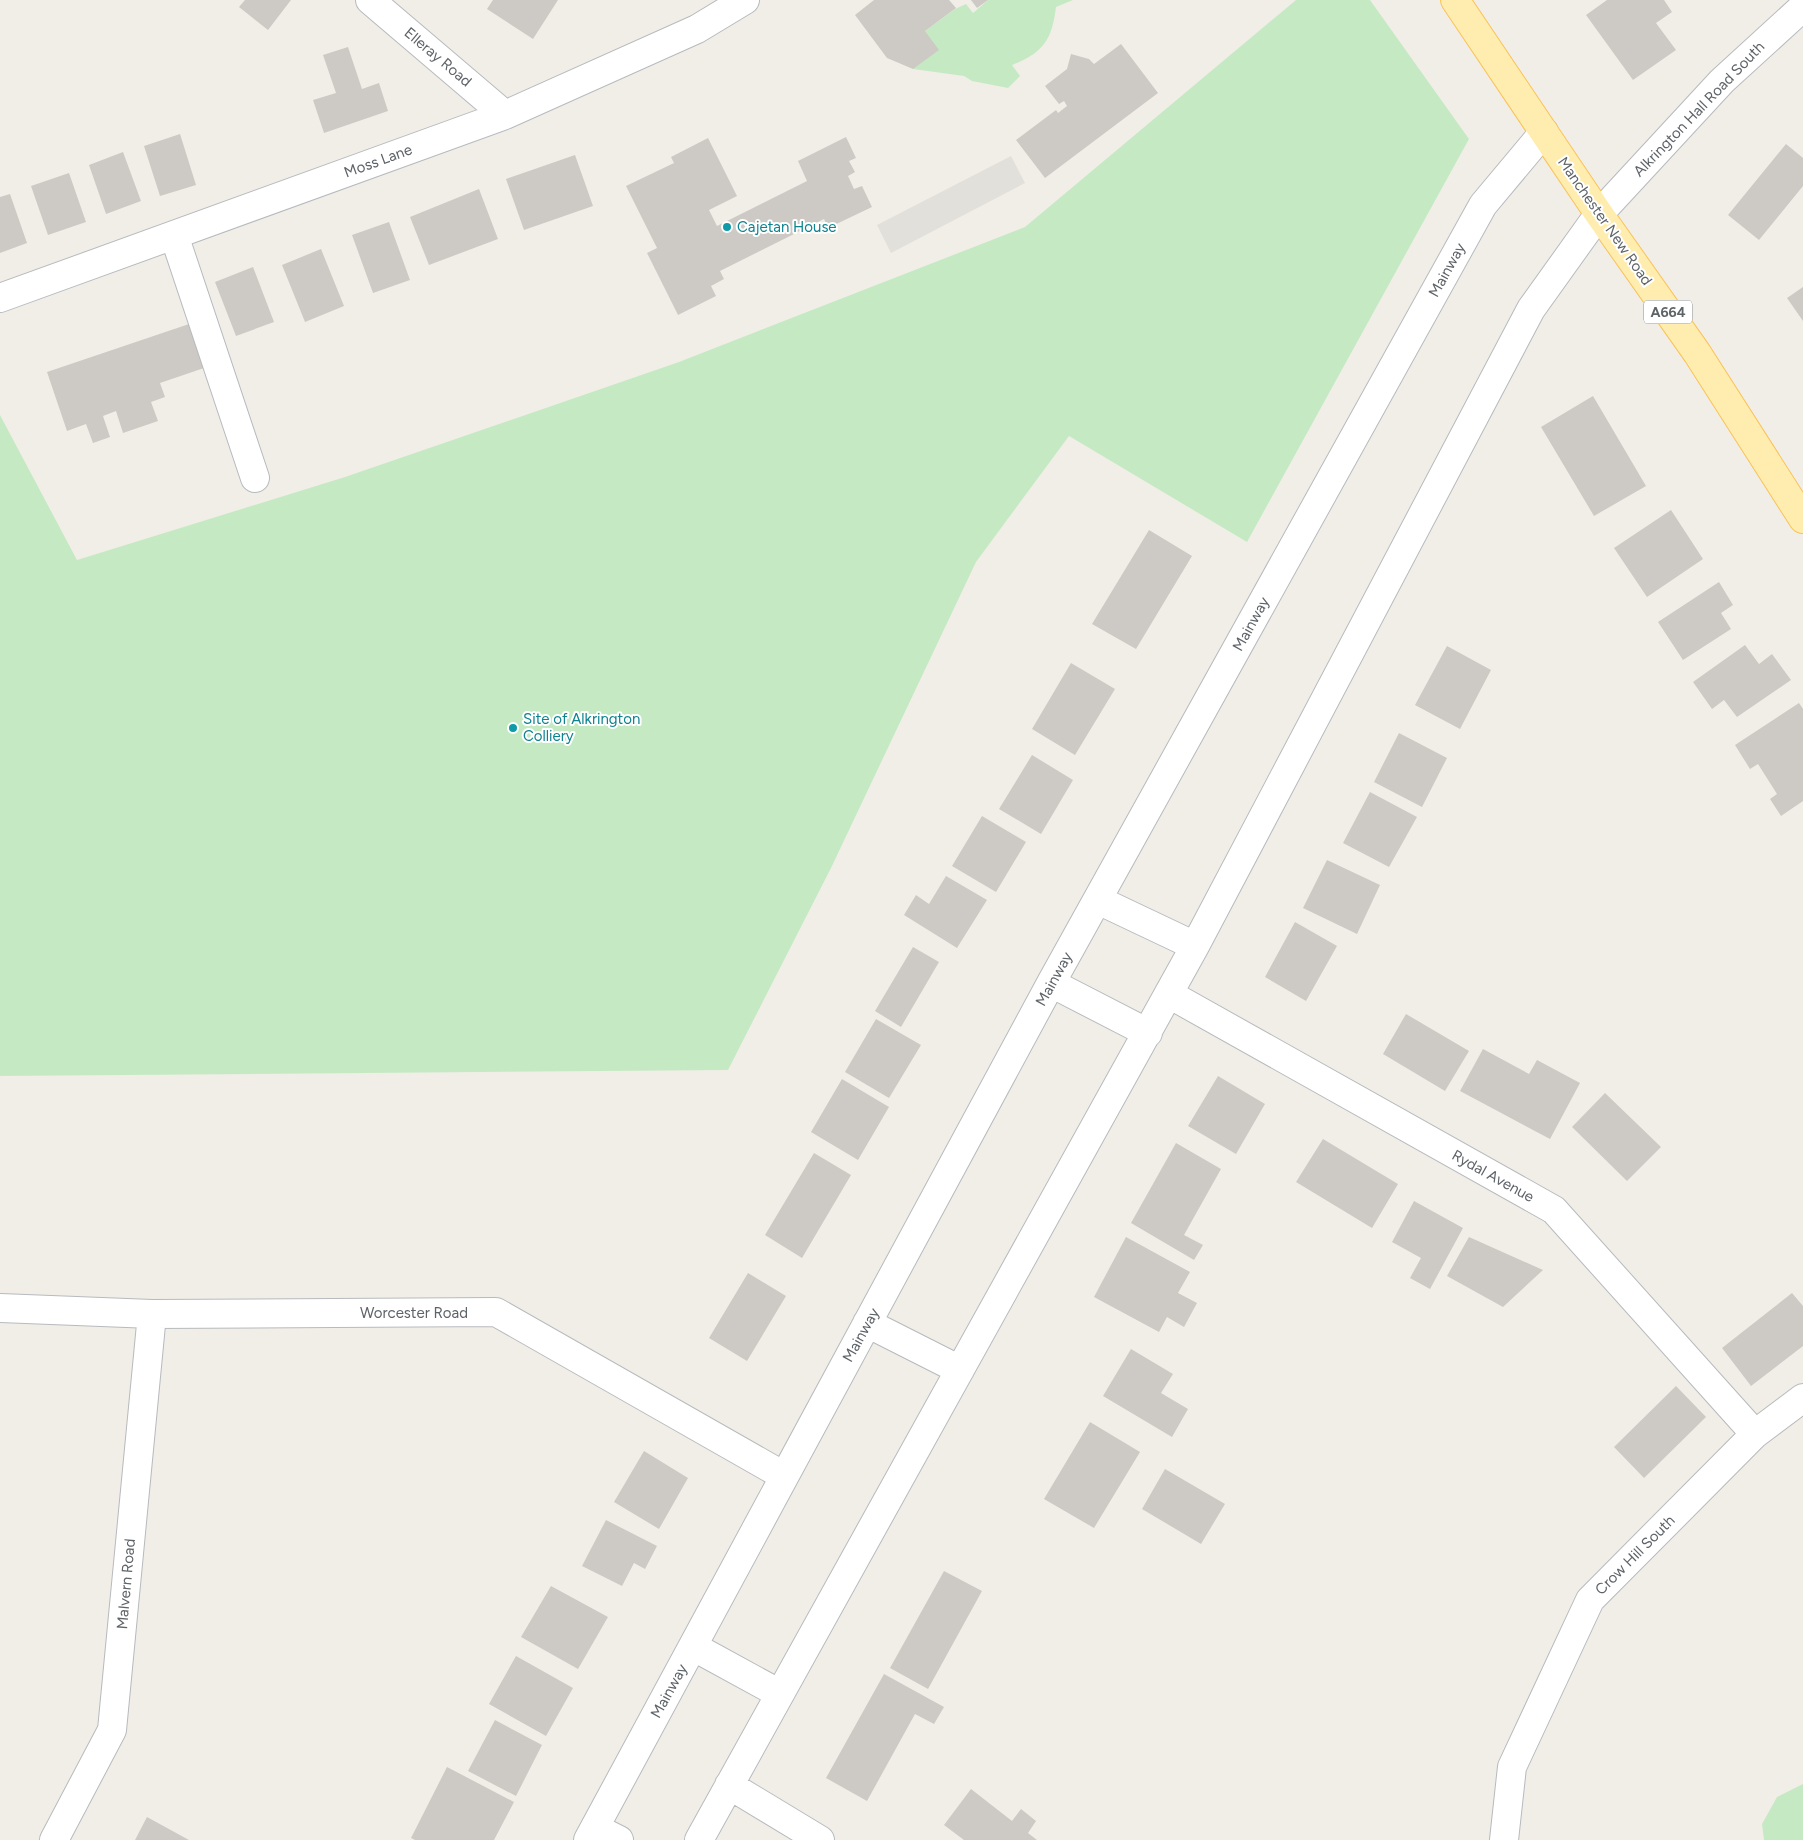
<svg xmlns="http://www.w3.org/2000/svg" width="1803" height="1840" font-family="Figtree,sans-serif">
  <style>
    .industrial { fill: #e2e0db }
    .green { fill: #c5eac3 }
    .building { fill: #cdc9c4 }
    .lines { fill: none; stroke-linecap: round; stroke-linejoin: round }
    .minor-casing { stroke: #b7babe; stroke-width: 30 }
    .major-casing { stroke: #fac257; stroke-width: 30 }
    .minor { stroke: #fff; stroke-width: 28 }
    .major { stroke: #ffedaf; stroke-width: 28 }
    .culture-dot { fill: #0f9aa8; stroke: #fff; stroke-width: 2 }
    .labels { text-anchor: middle; stroke-width: 4; stroke-linejoin: round; paint-order: stroke }
    .shield { fill: #fff; stroke: #8e9295; stroke-width: 1 }
    .shield-label { font-size: 14px; font-weight: bold; fill: #5e6368 }
    .street-label { font-size: 15px; fill: #5e6368; stroke: #fff }
    .culture-label { font-size: 15px; fill: #0d838f; stroke: #fff; text-anchor: start }
  </style>
  <rect width="100%" height="100%" fill="#f1eee7"/>
  <path class="industrial" d="M1011,156L1025,183L891,253L877,225Z"/>
  <path class="green" d="M988,0H1073L1056,7C1052,40 1043,53 1012,65L1020,76L1008,88L972,81L964,76L913,69L925,31L955,9L966,4L973,13Z
    M1296,0H1370L1469,139L1247,542L1069,436L976,562L831,868L728,1070L0,1076V415L77,560L345,477L679,362L1025,227Z
    M1803,1784V1840H1764L1762,1824L1777,1797Z"/>
  <path class="building" d="M245,0H291L268,30L239,7Z
    M493,0H558L533,39L487,9Z
    M874,0H949L956,8L925,31L939,50L913,69L887,58L855,15Z
    M971,0H988L977,8Z
    M1607,0H1664L1672,12L1656,23L1676,50L1633,80L1586,15Z
    M1121,44L1158,93L1045,178L1016,140L1056,110L1058,113L1067,106L1064,101L1059,104L1045,86L1067,69L1071,54L1089,59L1094,64Z
    M348,47L362,89L379,83L388,111L324,133L313,100L336,93L323,55Z
    M180,134L196,185L160,196L144,146Z
    M846,137L856,158L849,161L855,172L848,176L854,189L862,186L872,207L828,228L824,219L720,271L724,279L711,286L716,296L678,315L647,253L657,248L626,186L674,163L671,157L708,138L737,196L709,210L717,226L807,181L798,161Z
    M1786,144L1803,158V186L1759,240L1728,215Z
    M123,152L141,201L106,214L89,165Z
    M575,155L593,206L524,230L506,179Z
    M69,173L86,222L48,235L31,186Z
    M479,189L498,239L429,265L410,217Z
    M10,194L27,243L0,253V197Z
    M389,222L410,280L373,293L352,235Z
    M321,249L344,306L305,322L282,265Z
    M253,267L274,322L236,336L215,282Z
    M1803,287V321L1787,298Z
    M192,323L207,367L160,383L165,397L151,402L158,421L123,433L116,411L103,416L110,437L93,443L86,424L67,431L47,372Z
    M1593,396L1646,486L1594,516L1541,427Z
    M1671,510L1703,559L1647,597L1614,548Z
    M1149,530L1192,556L1136,649L1092,624Z
    M1719,582L1733,605L1721,613L1731,629L1683,660L1658,622Z
    M1745,645L1759,664L1772,654L1791,680L1737,717L1724,700L1712,709L1693,682Z
    M1447,646L1491,670L1460,729L1415,705Z
    M1071,663L1115,689L1075,755L1032,729Z
    M1799,703L1803,709V801L1781,816L1770,799L1777,794L1758,764L1750,769L1735,745Z
    M1399,733L1447,758L1422,807L1374,782Z
    M1032,755L1073,780L1041,834L999,809Z
    M1370,792L1417,817L1389,867L1343,843Z
    M982,816L1026,842L996,892L952,866Z
    M1327,860L1380,885L1357,934L1303,908Z
    M946,876L987,900L957,948L904,915L916,895L929,904Z
    M1295,922L1337,946L1306,1001L1265,977Z
    M913,947L939,962L901,1027L875,1011Z
    M1406,1014L1469,1051L1445,1091L1383,1054Z
    M876,1019L921,1045L889,1098L845,1072Z
    M1483,1049L1529,1074L1537,1060L1580,1083L1550,1139L1460,1091Z
    M1218,1076L1265,1104L1236,1154L1188,1126Z
    M842,1079L889,1107L858,1160L811,1132Z
    M1605,1093L1661,1147L1627,1181L1572,1127Z
    M1323,1139L1398,1184L1372,1228L1296,1182Z
    M1176,1143L1221,1169L1184,1235L1203,1245L1194,1260L1131,1223Z
    M814,1153L851,1175L802,1258L765,1235Z
    M1414,1201L1463,1228L1430,1289L1410,1278L1421,1258L1392,1242Z
    M1126,1237L1190,1272L1178,1293L1197,1303L1184,1327L1167,1317L1159,1332L1094,1297Z
    M1469,1237L1543,1270L1503,1307L1447,1276Z
    M748,1273L786,1296L747,1361L709,1338Z
    M1792,1293L1803,1306V1346L1751,1386L1722,1348Z
    M1131,1349L1173,1374L1161,1393L1188,1409L1172,1437L1103,1396Z
    M1676,1386L1706,1417L1644,1478L1614,1447Z
    M1090,1422L1140,1452L1094,1528L1044,1499Z
    M644,1451L688,1478L659,1529L614,1502Z
    M1165,1469L1225,1504L1201,1544L1142,1509Z
    M606,1520L657,1546L645,1569L634,1563L622,1586L582,1566Z
    M944,1571L982,1591L928,1689L890,1668Z
    M551,1586L608,1617L578,1669L521,1637Z
    M516,1656L573,1688L546,1736L489,1704Z
    M884,1674L944,1707L934,1724L915,1714L867,1801L826,1778Z
    M495,1720L542,1745L516,1796L468,1771Z
    M447,1767L514,1802L494,1840H415L411,1838Z
    M971,1789L1012,1821L1021,1809L1036,1821L1028,1833L1037,1840H964L944,1825Z
    M147,1817L189,1840H135Z"/>
  <g class="lines">
    <defs>
      <path id="minor" d="M370,0L505,115
        M174,235L255,478
        M0,298L505,115L697,29L745,0
        M1098,900L1195,946
        M1051,983L1148,1033
        M1169,994L1554,1210L1755,1434
        M0,1308L152,1314L496,1312L784,1476
        M867,1323L960,1370
        M694,1647L780,1694
        M729,1785L820,1840
        M595,1828L619,1840
        M54,1840L112,1730L152,1314
        M588,1840L1051,983L1483,205L1544,132
        M699,1840L1195,946L1531,309L1599,214L1722,81L1803,7
        M1504,1840L1512,1767L1590,1600L1755,1434L1803,1398"/>
      <path id="major" d="M1455,0L1599,214L1697,353L1803,519"/>
    </defs>
    <use href="#minor" class="minor-casing"/>
    <use href="#major" class="major-casing"/>
    <use href="#minor" class="minor"/>
    <use href="#major" class="major"/>
  </g>
  <g class="culture-dot">
    <circle cx="727" cy="227" r="5"/>
    <circle cx="513" cy="728" r="5"/>
  </g>
  <g class="labels">
    <rect class="shield" x="1644" y="300.5" width="48" height="23" rx="4"/>
    <g class="shield-label">
      <text x="1668" y="317">A664</text>
    </g>
    <g class="street-label">
      <text transform="translate(438 57) rotate(40)" y="5">Elleray Road</text>
      <text transform="translate(1699 109) rotate(-46)" y="5">Alkrington Hall Road South</text>
      <text transform="translate(378 161) rotate(-20)" y="5">Moss Lane</text>
      <text transform="translate(1605 221) rotate(55)" y="5">Manchester New Road</text>
      <text transform="translate(1447 270) rotate(-61)" y="5">Mainway</text>
      <text transform="translate(1251 624) rotate(-61)" y="5">Mainway</text>
      <text transform="translate(1054 979) rotate(-61)" y="5">Mainway</text>
      <text transform="translate(1493 1176) rotate(29)" y="5">Rydal Avenue</text>
      <text x="414" y="1318">Worcester Road</text>
      <text transform="translate(861 1335) rotate(-61)" y="5">Mainway</text>
      <text transform="translate(1635 1555) rotate(-45)" y="5">Crow Hill South</text>
      <text transform="translate(126 1584) rotate(-85)" y="5">Malvern Road</text>
      <text transform="translate(669 1691) rotate(-61)" y="5">Mainway</text>
    </g>
    <g class="culture-label">
      <text x="737" y="232">Cajetan House</text>
      <text x="523" y="724">Site of Alkrington<tspan x="523" dy="17">Colliery</tspan></text>
    </g>
  </g>
</svg>
